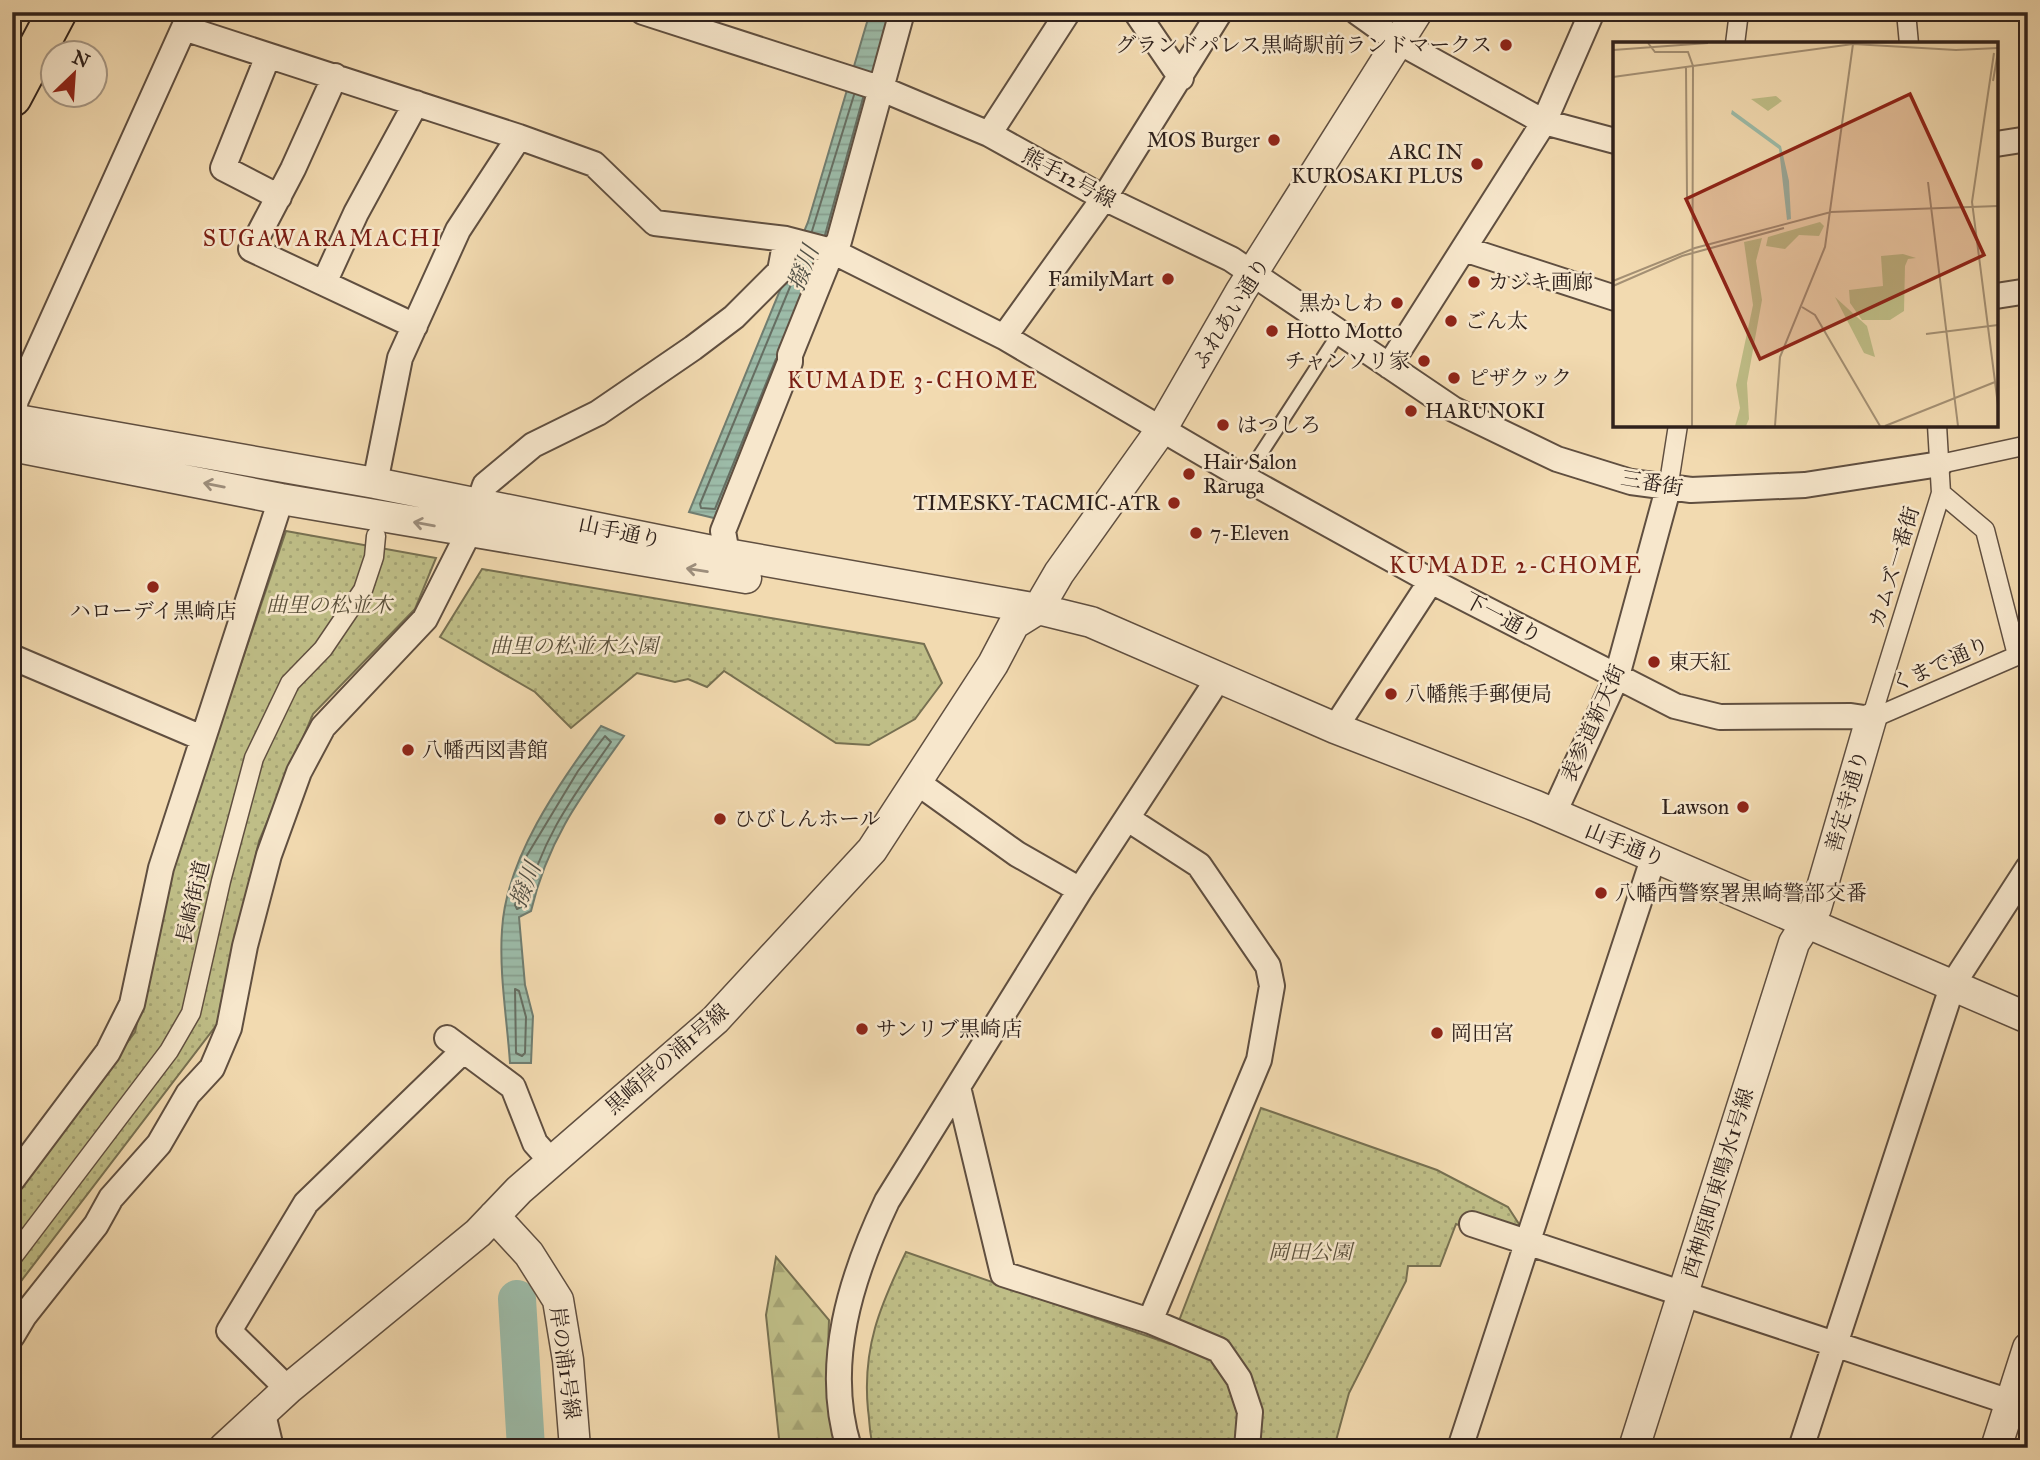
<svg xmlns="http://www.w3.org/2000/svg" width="2040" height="1460" font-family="'IM FELL Great Primer','Noto Serif JP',serif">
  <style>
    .forest { fill: url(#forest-firs); stroke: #777051; stroke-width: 2 }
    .park { fill: url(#park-dots); stroke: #777051; stroke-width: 2 }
    .water { fill: url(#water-rules); stroke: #707d70; stroke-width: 2 }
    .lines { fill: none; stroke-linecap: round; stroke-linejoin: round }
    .shore { stroke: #666e62; stroke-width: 2 }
    .river { stroke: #9cbba8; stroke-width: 38 }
    .service-casing { stroke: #604f40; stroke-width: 16 }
    .pedestrian-casing { stroke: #604f40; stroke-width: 21 }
    .minor-casing { stroke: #604f40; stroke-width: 28 }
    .tertiary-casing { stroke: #604f40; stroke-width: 33 }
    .trunk-casing { stroke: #2f211b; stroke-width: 42 }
    .service { stroke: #f7e7cc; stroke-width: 12 }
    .pedestrian { stroke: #f7e7cc; stroke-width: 18 }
    .minor { stroke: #f7e7cc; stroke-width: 24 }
    .tertiary { stroke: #f7e7cc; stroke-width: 30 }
    .trunk { stroke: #f2dab0; stroke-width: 38 }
    .oneway { stroke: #9d8e7c }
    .poi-dot { fill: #8f2418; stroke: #f7e7cc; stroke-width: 2.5 }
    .labels { text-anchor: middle; stroke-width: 5; stroke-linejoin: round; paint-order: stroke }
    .poi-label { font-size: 21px; fill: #2f211b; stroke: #f7e7cc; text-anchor: start }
    .street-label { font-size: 21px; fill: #2f211b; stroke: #f7e7cc }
    .park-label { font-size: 21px; font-style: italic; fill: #5a503b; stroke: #f7e7cc }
    .neighbourhood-label { font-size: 23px; letter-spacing: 2px; fill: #7a1f14; stroke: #f7e7cc }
    .water-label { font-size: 23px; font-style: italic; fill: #504f45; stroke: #f7e7cc }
    .inset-road { fill: none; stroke: #a49074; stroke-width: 2 }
    .view { fill: #8f2418; fill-opacity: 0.15; stroke: #8f2418; stroke-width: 3.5 }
    .inset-edge { fill: none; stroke: #2f211b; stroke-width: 3.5 }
  </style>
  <defs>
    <pattern id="forest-firs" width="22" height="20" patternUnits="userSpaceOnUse" patternTransform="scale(1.75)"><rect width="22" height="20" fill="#bfbe87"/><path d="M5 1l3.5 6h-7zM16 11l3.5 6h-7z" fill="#a4a374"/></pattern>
    <pattern id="park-dots" width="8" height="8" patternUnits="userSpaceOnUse" patternTransform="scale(1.75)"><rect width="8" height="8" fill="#bfbe87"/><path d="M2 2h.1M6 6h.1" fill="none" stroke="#a4a374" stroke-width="1.8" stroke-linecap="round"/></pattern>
    <pattern id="water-rules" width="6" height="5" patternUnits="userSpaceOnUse" patternTransform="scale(1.75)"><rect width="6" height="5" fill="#9cbba8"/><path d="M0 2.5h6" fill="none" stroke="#87a090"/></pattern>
  </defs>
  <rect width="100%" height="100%" fill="#f2dab0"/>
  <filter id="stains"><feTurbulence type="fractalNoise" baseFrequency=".00286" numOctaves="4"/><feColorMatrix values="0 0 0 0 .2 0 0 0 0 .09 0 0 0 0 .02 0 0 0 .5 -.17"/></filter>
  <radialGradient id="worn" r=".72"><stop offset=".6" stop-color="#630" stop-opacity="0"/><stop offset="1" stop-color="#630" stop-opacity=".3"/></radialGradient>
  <path class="forest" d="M776,1257L829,1320L827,1378L838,1448H780L766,1315Z"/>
  <path class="park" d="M286,531L436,558L415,609L313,714L259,841L218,1023L12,1293V1196L135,1032L170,873Z
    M482,569L924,644L942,683L915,719L869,745L836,743L724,671L707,687L688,679L675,682L637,673L571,728L535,692L440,637Z
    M1261,1108L1437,1170L1508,1207L1519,1224L1515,1244L1456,1224L1440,1266H1408L1406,1281L1349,1393L1334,1448H874C869,1436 870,1422 868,1410C862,1348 880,1306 906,1252L1170,1344Z"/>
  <path class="water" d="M870,12H891L834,230L718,519L689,512L808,222Z
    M601,726L624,736C581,796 548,839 531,911L519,917L525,985L533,1016L531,1063H510C507,1019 499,973 502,930C506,857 560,783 601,726Z
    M509,1306L527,1308L534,1448H519Z"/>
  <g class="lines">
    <path class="shore" d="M812,231L854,95
      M825,235L863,98
      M776,359L715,509L701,508L700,504L802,258
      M605,736L611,742C572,798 542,837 525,905L517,909L515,905L526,857L578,771Z
      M515,989L519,991L526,1017L525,1053L522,1056L516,1053Z"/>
    <path class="river" d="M517,1299L526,1448"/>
    <defs>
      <path id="service" d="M1245,478L1339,333"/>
      <path id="pedestrian" d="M1906,12L1909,44
        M1735,44L1739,12
        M1940,464L2028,445
        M1668,489L1678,425
        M1941,493L1985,530L2017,655
        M1871,719L1941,493L1937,425
        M1871,719L2028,651
        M12,1258L169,1051L191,1013L221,881L254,758L290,683L323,649L363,590L374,557L376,536"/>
      <path id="minor" d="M643,12L882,89L989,134L1104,198L1231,259L1453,409L1557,459L1631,482L1691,490L1805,485L1940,464
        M1136,12L1181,78
        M1357,12L1399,42L1544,122L1615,141
        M184,28L519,137L594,164L655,223L786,239L832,251L1004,337L1245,478L1431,581L1675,706L1720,717L1851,716L1871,719
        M268,56L223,168L279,197
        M335,76L293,169L251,249L415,326
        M989,134L1068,12
        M1996,144L2028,139
        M1464,249L1615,298
        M324,283L356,213L416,103
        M1996,296L2028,291
        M1004,337L1104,198L1220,12
        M1389,366L1544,122L1592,12
        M12,419L16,400L191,12
        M375,483L400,358L458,230L519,137
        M727,554L723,531L790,362V355L832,251L839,241L902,12
        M12,657L202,738
        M1335,728L1431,581
        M918,783L1017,854L1080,890
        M1553,815L1617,676L1668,489
        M1128,819L1199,865L1268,966L1272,986L1259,1060L1150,1321
        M447,1038L513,1087L535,1143L552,1162
        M958,1087L1003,1274L1150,1321L1219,1350L1239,1379L1250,1412L1247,1448
        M12,1180L108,1052L132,1004L161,868L281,499
        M1472,1224L2028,1408
        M12,1336L24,1316L96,1225L111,1198L159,1144L188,1094L212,1068L229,1028L245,946L269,855L299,772L323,727L425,619L469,532L485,485L533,445L598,413L693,348L734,317L780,271L786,239
        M288,1389L229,1331L306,1203L462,1052
        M263,1414L271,1448
        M849,1448C823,1364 851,1277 887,1201L1080,890L1218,679
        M1460,1448L1654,856
        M1801,1448L1953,984L2028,868"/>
      <path id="tertiary" d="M12,419L375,483L727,554L1038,609L1091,622L1335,728L1536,806L2028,1018
        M12,446L281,499L746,578
        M494,1216L529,1254L558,1300L568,1360L575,1448
        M224,1448L288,1389L478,1233L519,1190L715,1020L872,850L993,664L1014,624L1038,609L1059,573L1161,430L1241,291L1417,12
        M1634,1448L1794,943L1816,908L1871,719
        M1996,1448L2028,1348"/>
      <path id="trunk" d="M12,97L57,12"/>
    </defs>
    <use href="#service" class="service-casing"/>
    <use href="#pedestrian" class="pedestrian-casing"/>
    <use href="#minor" class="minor-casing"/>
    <use href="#tertiary" class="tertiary-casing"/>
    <use href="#trunk" class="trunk-casing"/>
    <use href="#service" class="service"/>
    <use href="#pedestrian" class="pedestrian"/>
    <use href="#minor" class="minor"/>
    <use href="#tertiary" class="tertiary"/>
    <use href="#trunk" class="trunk"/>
  </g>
  <defs><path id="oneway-shaft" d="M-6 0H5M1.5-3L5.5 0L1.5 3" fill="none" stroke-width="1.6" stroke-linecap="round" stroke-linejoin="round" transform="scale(1.75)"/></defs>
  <g class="oneway">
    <use href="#oneway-shaft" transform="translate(214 485) rotate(-169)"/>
    <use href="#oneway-shaft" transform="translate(424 524) rotate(-170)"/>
    <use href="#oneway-shaft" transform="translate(697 570) rotate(-171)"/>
  </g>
  <g class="poi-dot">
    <circle cx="1506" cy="45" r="7"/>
    <circle cx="1274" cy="140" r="7"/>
    <circle cx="1477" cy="164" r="7"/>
    <circle cx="1168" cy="279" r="7"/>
    <circle cx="1474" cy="282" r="7"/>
    <circle cx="1397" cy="303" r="7"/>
    <circle cx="1451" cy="321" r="7"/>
    <circle cx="1272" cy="331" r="7"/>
    <circle cx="1424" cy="361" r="7"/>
    <circle cx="1454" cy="378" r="7"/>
    <circle cx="1411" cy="411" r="7"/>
    <circle cx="1223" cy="425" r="7"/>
    <circle cx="1189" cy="474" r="7"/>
    <circle cx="1174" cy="503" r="7"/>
    <circle cx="1196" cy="533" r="7"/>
    <circle cx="153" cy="587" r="7"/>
    <circle cx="1654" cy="662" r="7"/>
    <circle cx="1391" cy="694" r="7"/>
    <circle cx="408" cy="750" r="7"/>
    <circle cx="1743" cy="807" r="7"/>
    <circle cx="720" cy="819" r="7"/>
    <circle cx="1601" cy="893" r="7"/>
    <circle cx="862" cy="1029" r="7"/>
    <circle cx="1437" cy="1033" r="7"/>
  </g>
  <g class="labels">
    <g class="poi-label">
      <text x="1492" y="52" text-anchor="end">グランドパレス黒崎駅前ランドマークス</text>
      <text x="1260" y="147" text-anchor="end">MOS Burger</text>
      <text x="1463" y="159" text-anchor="end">ARC IN<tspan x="1463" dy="24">KUROSAKI PLUS</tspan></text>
      <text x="1154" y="286" text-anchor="end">FamilyMart</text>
      <text x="1488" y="289">カジキ画廊</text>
      <text x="1383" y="310" text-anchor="end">黒かしわ</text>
      <text x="1465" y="328">ごん太</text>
      <text x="1286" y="338">Hotto Motto</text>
      <text x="1410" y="368" text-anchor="end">チャンソリ家</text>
      <text x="1468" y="385">ピザクック</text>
      <text x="1425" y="418">HARUNOKI</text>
      <text x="1237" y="432">はつしろ</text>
      <text x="1203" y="469">Hair Salon<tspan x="1203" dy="24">Raruga</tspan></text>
      <text x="1160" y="510" text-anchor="end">TIMESKY-TACMIC-ATR</text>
      <text x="1210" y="540">7-Eleven</text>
      <text x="153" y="618" text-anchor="middle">ハローデイ黒崎店</text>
      <text x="1668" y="669">東天紅</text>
      <text x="1405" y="701">八幡熊手郵便局</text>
      <text x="422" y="757">八幡西図書館</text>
      <text x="1729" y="814" text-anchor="end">Lawson</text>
      <text x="734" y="826">ひびしんホール</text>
      <text x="1615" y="900">八幡西警察署黒崎警部交番</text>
      <text x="876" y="1036">サンリブ黒崎店</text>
      <text x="1451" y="1040">岡田宮</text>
    </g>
    <g class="street-label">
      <text transform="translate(1069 178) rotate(28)" y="7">熊手12号線</text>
      <text transform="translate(1231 313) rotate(-58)" y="7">ふれあい通り</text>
      <text transform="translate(1652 483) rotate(10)" y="7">三番街</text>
      <text transform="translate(620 532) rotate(12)" y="7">山手通り</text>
      <text transform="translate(1894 567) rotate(-73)" y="7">カムズ一番街</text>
      <text transform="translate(1503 618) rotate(28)" y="7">下一通り</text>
      <text transform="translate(1940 664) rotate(-24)" y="7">くまで通り</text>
      <text transform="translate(1593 723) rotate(-66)" y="7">表参道新天街</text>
      <text transform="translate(1847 801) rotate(-74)" y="7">善定寺通り</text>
      <text transform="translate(1625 845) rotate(22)" y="7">山手通り</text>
      <text transform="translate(193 902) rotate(-77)" y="7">長崎街道</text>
      <text transform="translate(667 1059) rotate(-41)" y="7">黒崎岸の浦1号線</text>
      <text transform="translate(1718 1183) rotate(-73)" y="7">西神原町東鳴水1号線</text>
      <text transform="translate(565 1363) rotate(82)" y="7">岸の浦1号線</text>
    </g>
    <g class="park-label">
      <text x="329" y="612">曲里の松並木</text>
      <text x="574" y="653">曲里の松並木公園</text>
      <text x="1310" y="1259">岡田公園</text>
    </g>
    <g class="neighbourhood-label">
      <text x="323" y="246">SUGAWARAMACHI</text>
      <text x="913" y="388">KUMADE 3-CHOME</text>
      <text x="1516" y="573">KUMADE 2-CHOME</text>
    </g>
    <g class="water-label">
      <text transform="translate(803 268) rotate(-69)" y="8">撥川</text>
      <text transform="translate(525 885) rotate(-69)" y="8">撥川</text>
    </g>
  </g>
  <g transform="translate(1613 42)">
    <rect width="385" height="385" fill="#f2dab0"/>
    <path d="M222,255L254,284L262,315L251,311Z" fill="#bfbe87"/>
    <path d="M163,54L169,59L155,69L138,57ZM207,180L211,184L206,194L186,193L172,207L153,204L155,195ZM149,196L143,219L149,258L134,341L136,377L133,384H122L127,366L123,343L140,263L131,200ZM290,212L303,216L295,217L292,224L291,269L277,278H249L237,261L236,248L270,244L268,214Z" fill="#bfbe87"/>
    <path d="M119,68L168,104L176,139L178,177L174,178L166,107L118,72Z" fill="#9cbba8"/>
    <path class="inset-road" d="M35,1L42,10H75L80,24M0,8L95,1M381,11L359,160L385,363M73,26L74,155M0,35L240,2L343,8L385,6M380,39L385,10M315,140L345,384M0,239L82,206L218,170L385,164M0,244L69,214L171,186M189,265L202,273L267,384M313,292L385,283M79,384L80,24M162,384L167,315L212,205L240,2M272,384L382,340"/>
    <path class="view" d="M297,52L371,213L147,317L73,157Z"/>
    <rect width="385" height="385" class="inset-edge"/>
  </g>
  <rect width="2040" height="1460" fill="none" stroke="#f2dab0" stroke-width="42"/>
  <rect x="14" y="14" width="2012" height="1432" fill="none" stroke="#2f211b" stroke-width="3.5"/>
  <rect x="21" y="21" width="1998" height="1418" fill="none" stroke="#2f211b" stroke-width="2"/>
  <g transform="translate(74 74) rotate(25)"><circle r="33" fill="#f7e7cc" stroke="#a79885" stroke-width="2"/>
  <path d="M0-5L12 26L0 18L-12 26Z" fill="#8f2418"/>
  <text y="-10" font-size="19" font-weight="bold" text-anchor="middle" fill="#2f211b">N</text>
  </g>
  <rect width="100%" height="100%" filter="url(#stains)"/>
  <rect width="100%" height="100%" fill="url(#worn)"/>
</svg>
